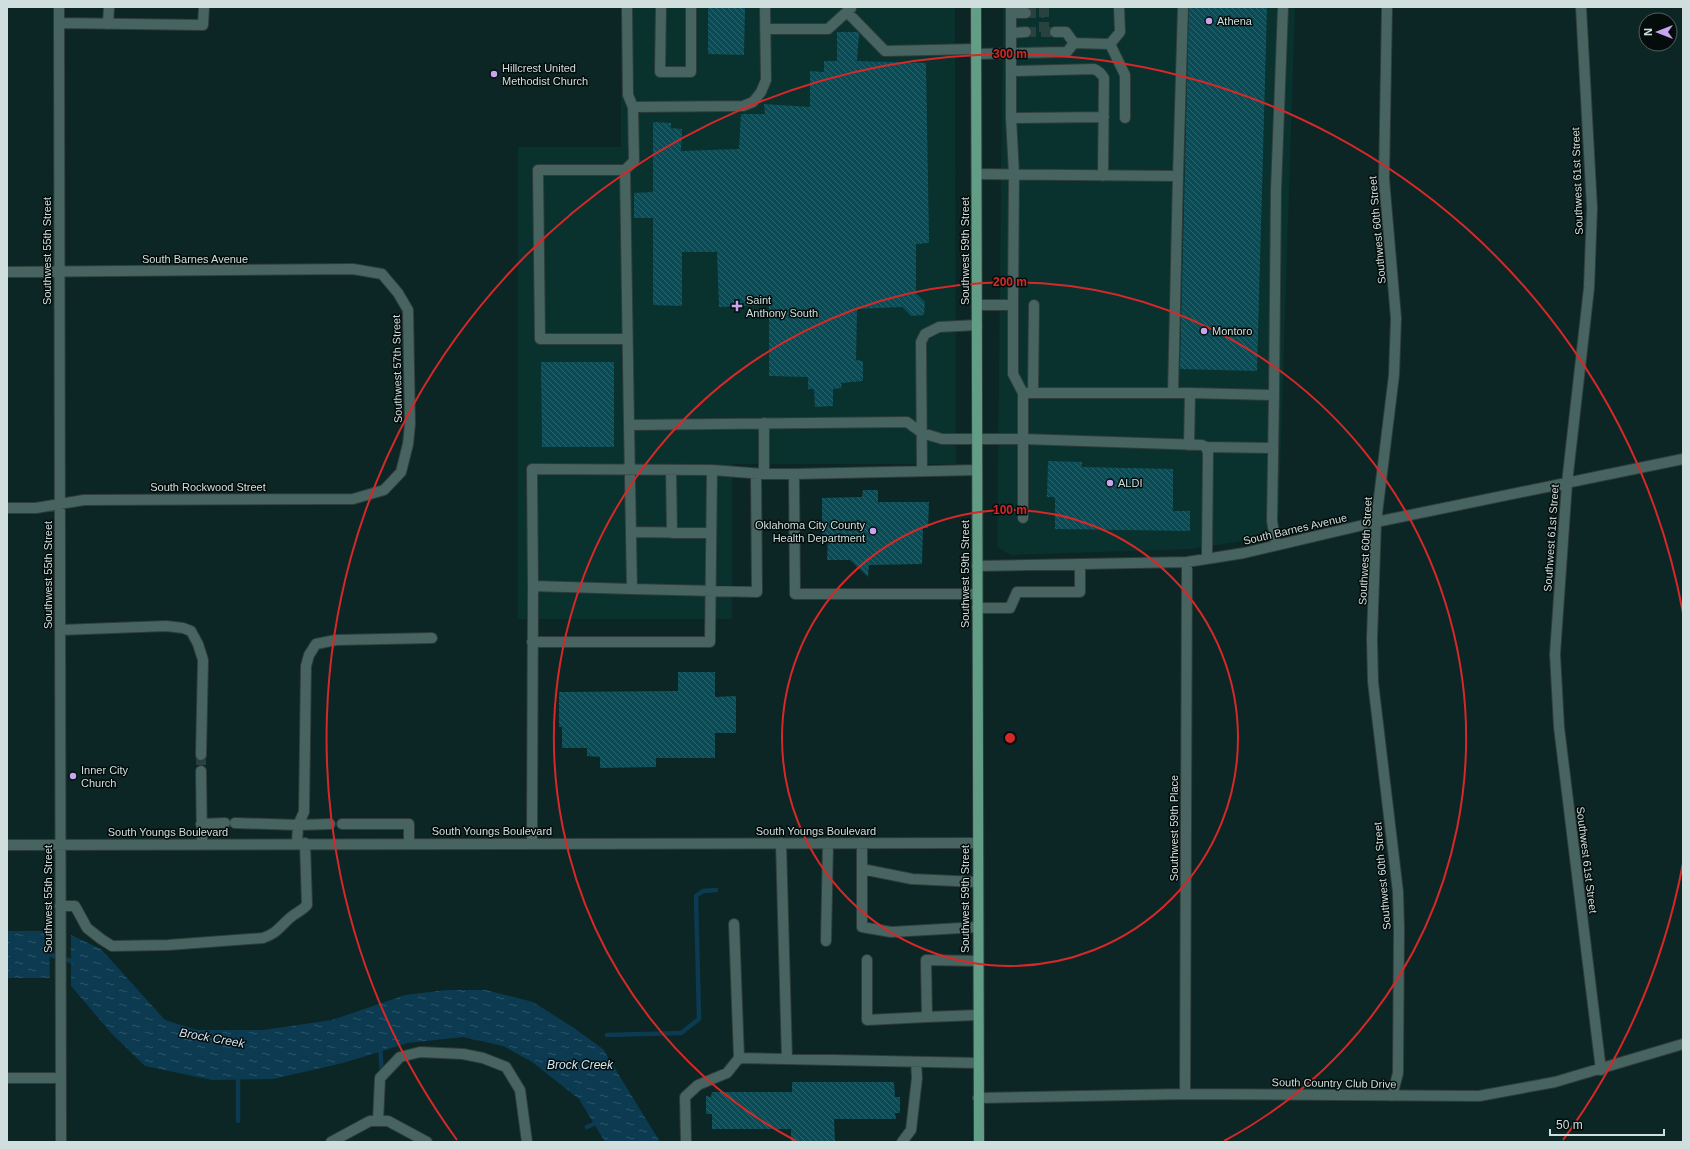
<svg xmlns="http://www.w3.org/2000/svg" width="1690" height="1149" font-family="Arial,sans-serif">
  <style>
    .built { fill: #09312e }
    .water { fill: url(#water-ripples) }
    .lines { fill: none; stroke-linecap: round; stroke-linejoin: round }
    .stream { stroke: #0b3a51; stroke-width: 4.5 }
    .building { fill: url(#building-back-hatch) }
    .minor-tunnel { stroke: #294240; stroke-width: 10; stroke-dasharray: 10 5; stroke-linecap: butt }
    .minor-casing { stroke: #2e3d3b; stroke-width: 12 }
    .major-casing { stroke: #2e3d3b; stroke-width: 12 }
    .minor { stroke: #486461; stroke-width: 10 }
    .major { stroke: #629d86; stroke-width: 10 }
    .ring { fill: none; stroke: #d62828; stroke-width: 2 }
    .poi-dot { fill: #c8a6ef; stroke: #040d0c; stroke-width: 1.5 }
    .labels { text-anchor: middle; stroke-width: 3; stroke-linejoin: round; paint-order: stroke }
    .poi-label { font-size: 11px; fill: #d0dfdd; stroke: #040d0c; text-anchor: start }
    .street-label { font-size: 11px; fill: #d0dfdd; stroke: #040d0c }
    .water-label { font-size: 12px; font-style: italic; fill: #d2e6f2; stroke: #040d0c }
    .centre { fill: #d62828; stroke: #040d0c; stroke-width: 2 }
    .ring-label { font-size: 12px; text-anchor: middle; font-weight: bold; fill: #d62828; stroke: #040d0c; stroke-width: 3; stroke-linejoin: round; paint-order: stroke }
  </style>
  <defs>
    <pattern id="water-ripples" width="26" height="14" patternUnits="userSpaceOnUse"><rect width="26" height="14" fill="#0b3a51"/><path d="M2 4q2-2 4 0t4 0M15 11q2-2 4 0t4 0" fill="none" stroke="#2e566a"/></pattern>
    <pattern id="building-back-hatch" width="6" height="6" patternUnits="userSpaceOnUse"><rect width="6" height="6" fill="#0a4c56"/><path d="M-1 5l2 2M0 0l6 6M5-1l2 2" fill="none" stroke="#2d656e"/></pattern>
  </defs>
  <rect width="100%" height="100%" fill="#0b2624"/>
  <path class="built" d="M621,7H955L956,464H732V619H518V147H621Z
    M1003,7H1295L1278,535L1193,549L1011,555L997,547Z"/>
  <path class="water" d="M7,931H49L50,978H7Z
    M71,935L101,949L165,1020L197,1030H263L332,1020L405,995L446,990H486L533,1002L574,1028L603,1049L660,1142H605L579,1099L532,1062L503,1046L463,1037L408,1043L343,1063L273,1079L212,1080L145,1066L112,1034L71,986Z"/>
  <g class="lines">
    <path class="stream" d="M44,953L75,962
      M607,1035L681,1033L699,1019L696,896L703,891L716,890
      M380,1046L382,1074
      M238,1075V1121
      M587,1127L598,1122"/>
  </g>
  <path class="building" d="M708,7H745L744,55L708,54Z
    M1189,7H1267L1257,371L1180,369Z
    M837,32H857L859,33L857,61L926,63L929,243L916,244V293L925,302L924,315L911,316L902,307L857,309L856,360L863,361V381L841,383L842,388L833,389V406L815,407L814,389H808V377L769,376V305L719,307L717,252H682V306L653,305V218H634V193L653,192V122L671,123V128L682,129L681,151L739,149L741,114H765L764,104L810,107V71L824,72V61H837Z
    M541,362H614V447H542Z
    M1048,461L1082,462V467L1173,469V511H1190V531L1055,529V497H1047Z
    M863,490H878V502H929L928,528H923L922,564L869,565L868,577L850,560H827L828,538L822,534V498L862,497Z
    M678,672H715V697L736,696V733H715V758H656V767L600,768V757L587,756V748H562V727H559V692L678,691Z
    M792,1082H894L895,1097H900V1113H895L896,1119H834L835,1142H791V1129H712V1114H706V1096L711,1097L712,1092H792Z"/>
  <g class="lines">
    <path class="minor-tunnel" d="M1044,7V32
      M1026,13H1044
      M1026,32H1055
      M201,755V771"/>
    <defs>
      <path id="minor" d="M59,7L61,1142
        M627,7L628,95L633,107L634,161L625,170L629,425
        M661,7L660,72H691V7
        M1387,7L1384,179L1396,318L1394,375L1376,522L1372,638L1373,682L1398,892L1399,929L1398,1073L1392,1096
        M1581,7L1592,208L1589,288L1567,483L1555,654L1559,727L1601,1070
        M847,12L885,51L976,49
        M1011,13H1026
        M59,23L203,25L204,7
        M108,24L109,7
        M765,29H828L851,8
        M1055,32H1066L1074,43
        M1011,33L1026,32
        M1110,44L1125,75V118
        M976,54L1067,52L1074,43L1110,44L1120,32L1119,7
        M1011,71L1094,69C1099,71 1101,73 1104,78L1103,176
        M633,107L743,106L753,102L761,92L766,80L765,7
        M1011,118L1104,117
        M625,170H538L540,339H627
        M977,174L1178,176L1183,7
        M7,272L353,269L382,274L398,293L408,310L410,424L408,444L401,472L384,490L353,499L84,500L36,508H7
        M977,305H1013L1014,174L1011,118V7
        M1013,305V374L1023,393H1173L1178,176
        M1023,393V439L1202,445L1206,447L1208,453L1207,558
        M1033,393L1034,305
        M1173,393H1190L1189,445
        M1190,393L1274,395L1276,190L1283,7
        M1274,395L1272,521L1276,545
        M764,423V474H794
        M1206,447L1273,448
        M671,470L672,533
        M922,471L921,342L925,334L939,327L977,325
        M631,532L710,533
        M977,566L1187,562L1244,553L1376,522L1683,459
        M533,586L532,469L712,470
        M632,589L757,592L756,474
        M977,594H795L794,474L977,470
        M977,608H1010L1017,592H1080V564
        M60,630L166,626L183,628L191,631L198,644L203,660L201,755
        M532,642H710L712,470L764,474
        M201,771L202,843
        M235,823L298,825L297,843
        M201,824L225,823
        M330,824L298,825L304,812L306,666L309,655L316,644L336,640L432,638
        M342,824H409V843
        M532,843L533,586L632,589L629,425L907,422L922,433L942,439H1023V518
        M781,843L787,1059
        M862,843V927L891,932L978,927
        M7,845L977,843
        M862,869L912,879L977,882
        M60,906H75L87,928L101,939L112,946L168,945L263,938C279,932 279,927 291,917C297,912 302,911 307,905L305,843
        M734,924L739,1058L978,1063
        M826,941L828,843
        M867,960V1020L927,1017
        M978,961L926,960L927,1017L978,1015
        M7,1078H61
        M1185,1094L1187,562
        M978,1098L1185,1094L1479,1096L1555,1082L1683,1044
        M378,1121L380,1078L400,1057L420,1052L463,1054L483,1058L506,1067L520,1090L527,1142
        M331,1142L370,1121H388L427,1142
        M686,1142L685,1097L698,1085L727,1073L739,1058
        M902,1142L911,1130L917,1078L916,1062"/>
      <path id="major" d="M976,7L979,1142"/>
    </defs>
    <use href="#minor" class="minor-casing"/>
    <use href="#major" class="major-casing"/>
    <use href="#minor" class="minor"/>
    <use href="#major" class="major"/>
  </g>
  <g class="ring">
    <circle cx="1010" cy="738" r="228"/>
    <path d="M796 1141A456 456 0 1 1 1224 1141"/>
    <path d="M1683 863A684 684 0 0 1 1563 1140M457 1140A684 684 0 1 1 1683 613"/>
  </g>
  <g class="poi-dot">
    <circle cx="1209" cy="21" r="4"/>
    <circle cx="494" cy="74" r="4"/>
    <path d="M735 300h4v4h4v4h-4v4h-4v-4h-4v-4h4z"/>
    <circle cx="1204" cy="331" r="4"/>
    <circle cx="1110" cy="483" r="4"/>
    <circle cx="873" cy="531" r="4"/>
    <circle cx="73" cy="776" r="4"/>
  </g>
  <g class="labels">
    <g class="poi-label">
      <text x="1217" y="25">Athena</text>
      <text x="502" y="72">Hillcrest United<tspan x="502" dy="13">Methodist Church</tspan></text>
      <text x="746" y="304">Saint<tspan x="746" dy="13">Anthony South</tspan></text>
      <text x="1212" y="335">Montoro</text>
      <text x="1118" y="487">ALDI</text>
      <text x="865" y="529" text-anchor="end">Oklahoma City County<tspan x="865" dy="13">Health Department</tspan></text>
      <text x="81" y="774">Inner City<tspan x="81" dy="13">Church</tspan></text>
    </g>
    <g class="street-label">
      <text transform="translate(1577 181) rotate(-92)" y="4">Southwest 61st Street</text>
      <text transform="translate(1377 230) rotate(-95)" y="4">Southwest 60th Street</text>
      <text transform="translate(47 251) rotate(-90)" y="4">Southwest 55th Street</text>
      <text transform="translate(965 251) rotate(-90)" y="4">Southwest 59th Street</text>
      <text x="195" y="263">South Barnes Avenue</text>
      <text transform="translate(397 369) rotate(-91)" y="4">Southwest 57th Street</text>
      <text x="208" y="491">South Rockwood Street</text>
      <text transform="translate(1295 529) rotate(-13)" y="4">South Barnes Avenue</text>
      <text transform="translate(1551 538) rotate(-86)" y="4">Southwest 61st Street</text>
      <text transform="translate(1365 551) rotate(-87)" y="4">Southwest 60th Street</text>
      <text transform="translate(965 574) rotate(-90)" y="4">Southwest 59th Street</text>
      <text transform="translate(48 575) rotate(-90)" y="4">Southwest 55th Street</text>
      <text transform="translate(1174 828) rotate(-90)" y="4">Southwest 59th Place</text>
      <text x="492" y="835">South Youngs Boulevard</text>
      <text x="816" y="835">South Youngs Boulevard</text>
      <text x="168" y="836">South Youngs Boulevard</text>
      <text transform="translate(1587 860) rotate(83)" y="4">Southwest 61st Street</text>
      <text transform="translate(1382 876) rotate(-95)" y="4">Southwest 60th Street</text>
      <text transform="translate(48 899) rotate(-90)" y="4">Southwest 55th Street</text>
      <text transform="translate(965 899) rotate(-90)" y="4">Southwest 59th Street</text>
      <text transform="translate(1334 1083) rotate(1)" y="4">South Country Club Drive</text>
    </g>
    <g class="water-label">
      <text transform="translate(212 1038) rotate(10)" y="4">Brock Creek</text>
      <text x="580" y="1069">Brock Creek</text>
    </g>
  </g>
  <circle cx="1010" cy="738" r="6" class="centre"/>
  <g class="ring-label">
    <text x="1010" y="58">300 m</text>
    <text x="1010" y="286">200 m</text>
    <text x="1010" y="514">100 m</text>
  </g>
  <rect width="1690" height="1149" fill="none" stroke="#d0dfdd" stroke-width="16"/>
  <g transform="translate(1658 32) rotate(270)"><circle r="19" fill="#040d0c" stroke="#566160"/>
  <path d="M0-3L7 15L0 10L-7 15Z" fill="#c8a6ef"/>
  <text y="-6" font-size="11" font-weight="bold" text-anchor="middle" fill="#d0dfdd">N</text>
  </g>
  <path d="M1550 1129v6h114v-6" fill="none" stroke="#d0dfdd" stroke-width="2"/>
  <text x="1556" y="1129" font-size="12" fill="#d0dfdd" stroke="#040d0c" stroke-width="3" paint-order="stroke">50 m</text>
</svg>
